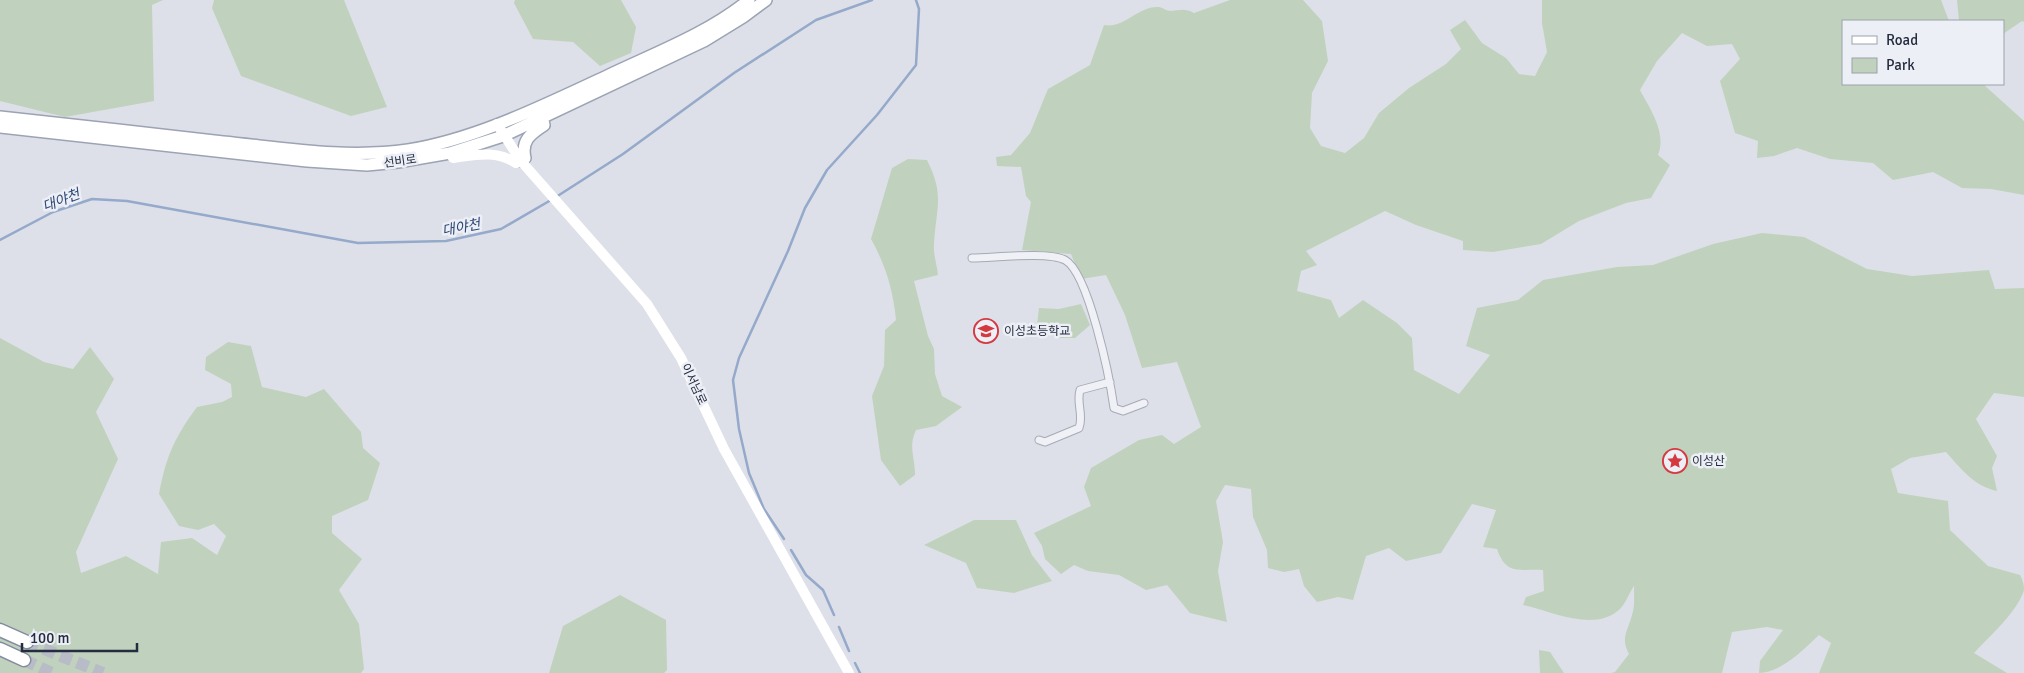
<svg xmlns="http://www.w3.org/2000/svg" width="2024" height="673" font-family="Signika,'Noto Sans KR',sans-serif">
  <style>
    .green { fill: #c0d2bd }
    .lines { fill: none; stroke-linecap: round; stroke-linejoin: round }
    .stream { stroke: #95a9ca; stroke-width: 2.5 }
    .highway-tunnel { stroke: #b8bcc6; stroke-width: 12; stroke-dasharray: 12 6; stroke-linecap: butt }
    .street-casing { stroke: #a6aab5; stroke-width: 9 }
    .primary-casing { stroke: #9ba3b4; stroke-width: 14 }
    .highway-casing { stroke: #838b9f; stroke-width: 15 }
    .street { stroke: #eff1f6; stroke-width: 7 }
    .secondary { stroke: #fff; stroke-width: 10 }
    .primary { stroke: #fff; stroke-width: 11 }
    .highway { stroke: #fff; stroke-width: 12 }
    .labels { text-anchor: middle; stroke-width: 5; stroke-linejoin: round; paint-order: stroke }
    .street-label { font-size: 12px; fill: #252c3f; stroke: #eceff5 }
    .poi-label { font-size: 12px; fill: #252c3f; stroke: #eceff5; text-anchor: start }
    .water-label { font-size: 14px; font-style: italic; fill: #2d4675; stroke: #eceff5 }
  </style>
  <rect width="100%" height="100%" fill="#dde0e8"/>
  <path class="green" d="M0,0H163L152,5L154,101L65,117L0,101Z
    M214,0H344L387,107L351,116L241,76L212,8Z
    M515,0H621L636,27L631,53L600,66L573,42L533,39L514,3Z
    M1230,0H1303L1322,21L1328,61L1312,93L1310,128L1321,146L1345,153L1364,138L1379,113L1409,88L1446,64L1461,49L1450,30L1465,20L1482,43L1506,58L1519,74L1535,76L1547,52L1542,23V0H1941L1949,21H1843V84H1983L2024,121V195L1991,189L1962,188L1933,172L1893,180L1873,163L1830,159L1797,148L1774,156L1757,158L1758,141L1735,133L1720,81L1740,59L1732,44L1707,46L1682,33L1657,61L1640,90C1650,109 1667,133 1658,155L1670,165L1651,198L1626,203L1579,221L1541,244L1493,252L1463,250V241L1416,225L1385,211L1306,251L1317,265L1301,271L1297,291L1331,300L1339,318L1363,300L1397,323L1412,338L1414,370L1459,394L1490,355L1466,346L1477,308L1518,300L1543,280L1617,267L1653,265L1713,244L1762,233L1804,237L1867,269L1912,276L1989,270L1995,289L2024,288V397L1994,393L1976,419L1997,456L1992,468L1997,491C1974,486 1961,469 1946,452L1910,458L1891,469L1898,493L1948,501L1950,530L1988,566L2020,575C2023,580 2024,585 2024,590C2018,611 1989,637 1974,653L2007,673H1819L1831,643L1819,635C1804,649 1781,673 1759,673L1760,661L1783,630L1767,627L1732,632L1722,673H1611L1615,672L1629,654C1620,638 1628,631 1632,615C1635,607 1634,595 1634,586C1629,593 1626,603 1620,609C1594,633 1552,611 1523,605L1526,597L1544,591L1543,570C1518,569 1506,575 1497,549L1483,547L1496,510L1472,504L1441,553L1406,561L1389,548L1366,556L1353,600L1338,597L1317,602L1304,586L1299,569L1284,572L1268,568L1267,550L1253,517L1251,489L1225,485L1216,501L1223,542L1218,571L1227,622L1190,613L1167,585L1146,590L1119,575L1088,571L1074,565L1061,574L1045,559L1042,546L1034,533L1091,506L1084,487L1091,468L1139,440L1162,435L1174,444L1201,427L1177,362L1142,368L1125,315L1106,275L1081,279L1071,254L1022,250L1031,202L1026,196L1021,167L997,166L996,157L1011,155L1030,133L1048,89L1090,65L1104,25C1124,29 1139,5 1159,7C1164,8 1166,11 1171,11C1180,10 1186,8 1194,13Z
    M1957,0H2024V22L2022,21L2003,34V21H1959Z
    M908,159L927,160C945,196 936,207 934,244C933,254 937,265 938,275L914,281L928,336L934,349L935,374L942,396L962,407L936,426L916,430C908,447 915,456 915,475L900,486L881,460L872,396L884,366L885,330L896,320C893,290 886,266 871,239L892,168Z
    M1081,304L1090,325L1075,338H1056L1037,325L1039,308L1059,309Z
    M0,338L44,362L73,369L90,347L114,379L96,412L118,459L76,552L81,573L126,556L158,574L161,542L192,538L217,555L226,536L214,524L198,530L179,526L159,494C166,457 174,438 197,407L222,402L232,397L231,384L205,370L206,357L228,342L251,346L262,387L306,397L324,389L361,432L363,448L380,463L368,500L332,516V533L362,559L339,590L359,624L364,669L361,673H0Z
    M974,520H1016L1032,555L1052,581L1014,593L977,588L966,563L924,545Z
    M620,595L666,620L667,670L664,673H549L563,626Z
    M1539,650L1550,652L1564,673H1540Z"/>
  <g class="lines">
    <path class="stream" d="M556,197L623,154L734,73L816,20L872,0
      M0,240L53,212L92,199L127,201L358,243L446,241L501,229L551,200
      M784,539L764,509L749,473L739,429L733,380L739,358L788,251L805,208L827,170L877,115L916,65L919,9L916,0
      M791,550L806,575L823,590L834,615
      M839,627L849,651
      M855,663L860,673"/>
    <path class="highway-tunnel" d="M27,642L103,673
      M24,660L52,673"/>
    <defs>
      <path id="street" d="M972,258C993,258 1048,251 1065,260C1089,273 1110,380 1114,408L1123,411L1144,403
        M1039,440L1045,442L1079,428C1084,415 1076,403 1080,390L1110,382"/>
      <path id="primary" d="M0,117C74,125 149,133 223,142C284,148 346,159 408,150C477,139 544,105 607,76C655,53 707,34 749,0
        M0,127L307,161L367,165L398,162L450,153L503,136L704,41L743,17L766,0
        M521,161L525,158C521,141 530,134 544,125L543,120"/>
      <path id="highway" d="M0,630L27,642
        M0,649L24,660"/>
    </defs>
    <use href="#street" class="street-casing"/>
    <use href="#primary" class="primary-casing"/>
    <use href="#highway" class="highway-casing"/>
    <use href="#street" class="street"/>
    <path class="secondary" d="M497,124L521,161L647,304L681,358L724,449L849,673
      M450,153L453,158C476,155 496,150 516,163L521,161"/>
    <use href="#primary" class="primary"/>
    <use href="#highway" class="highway"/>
  </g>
  <defs>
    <symbol id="school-ring" viewBox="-11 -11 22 22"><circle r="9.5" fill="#eceff5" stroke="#d63840" stroke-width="1.5"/><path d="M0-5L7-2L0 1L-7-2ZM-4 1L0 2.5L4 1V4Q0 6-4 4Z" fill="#d63840"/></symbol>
    <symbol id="sight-ring" viewBox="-11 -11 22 22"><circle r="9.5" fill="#eceff5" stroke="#d63840" stroke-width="1.5"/><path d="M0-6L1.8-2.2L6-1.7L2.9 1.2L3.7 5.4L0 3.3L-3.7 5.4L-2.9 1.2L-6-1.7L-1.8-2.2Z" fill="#d63840"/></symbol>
  </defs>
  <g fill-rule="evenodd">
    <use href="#school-ring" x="972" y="317" width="28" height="28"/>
    <use href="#sight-ring" x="1661" y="447" width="28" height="28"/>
  </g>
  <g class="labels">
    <g class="street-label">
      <text transform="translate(400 161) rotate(-8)" y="4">선비로</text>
      <text transform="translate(694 384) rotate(65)" y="4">이서남로</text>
    </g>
    <g class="poi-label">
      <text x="1004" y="335">이성초등학교</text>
      <text x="1692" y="465">이성산</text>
    </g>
    <g class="water-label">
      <text transform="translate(61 200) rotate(-21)" y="5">대야천</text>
      <text transform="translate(461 227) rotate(-11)" y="5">대야천</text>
    </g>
  </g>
  <rect x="1842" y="20" width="162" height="65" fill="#eceff5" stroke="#9ca1ac"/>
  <rect x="1852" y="36" width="25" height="8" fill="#ffffff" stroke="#9ca1ac"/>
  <text x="1886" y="45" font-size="15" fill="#252c3f">Road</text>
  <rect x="1852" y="58" width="25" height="15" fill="#c0d2bd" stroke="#9ca1ac"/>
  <text x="1886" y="70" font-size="15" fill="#252c3f">Park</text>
  <path d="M22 643v8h115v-8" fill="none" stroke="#252c3f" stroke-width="2.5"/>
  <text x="30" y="643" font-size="15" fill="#252c3f" stroke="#eceff5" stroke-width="4" paint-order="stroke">100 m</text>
</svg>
